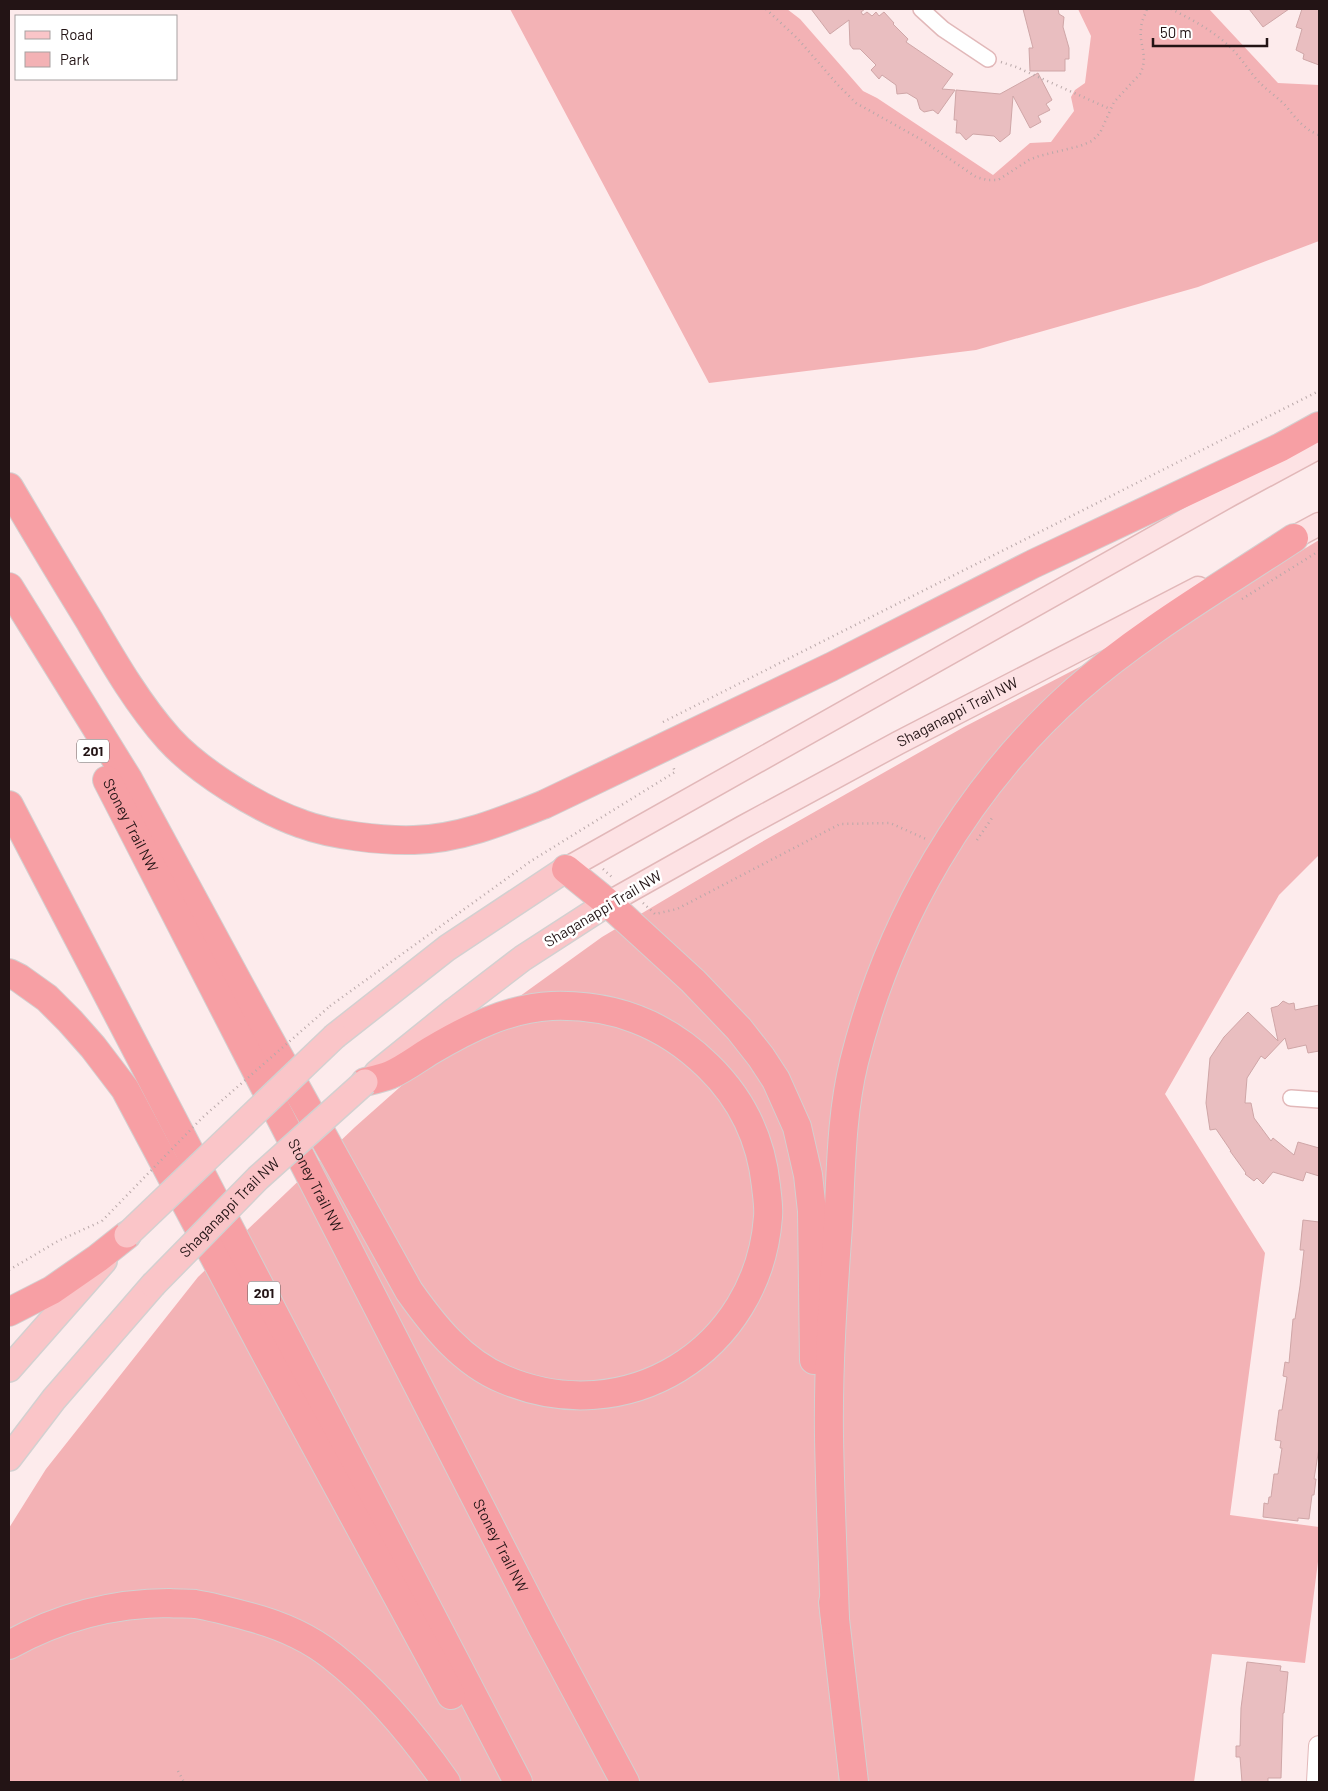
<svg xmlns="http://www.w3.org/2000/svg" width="1328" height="1791" font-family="Barlow,sans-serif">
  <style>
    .green { fill: #f3b2b5 }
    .building { fill: #e9bec0; stroke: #cfa6a7 }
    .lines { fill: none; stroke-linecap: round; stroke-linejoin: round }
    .minor-casing { stroke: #e2b8b9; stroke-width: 18 }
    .tertiary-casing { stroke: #e2b8b9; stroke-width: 22 }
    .secondary-casing { stroke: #e2b8b9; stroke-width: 25 }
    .primary-casing { stroke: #d3d0d0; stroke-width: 28 }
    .motorway-casing { stroke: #d3d0d0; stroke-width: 30 }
    .path { stroke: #b9a8a9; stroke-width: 2.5; stroke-dasharray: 1 4; stroke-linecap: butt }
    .minor { stroke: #fff; stroke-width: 15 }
    .tertiary { stroke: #fff; stroke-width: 20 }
    .secondary { stroke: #fde2e4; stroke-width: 22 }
    .primary { stroke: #fac5c8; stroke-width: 25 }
    .motorway { stroke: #f79fa4; stroke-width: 28 }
    .primary-bridge-casing { stroke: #d3d0d0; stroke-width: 28; stroke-linecap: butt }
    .path-bridge { stroke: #b9a8a9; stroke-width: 2.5; stroke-dasharray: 1 4; stroke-linecap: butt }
    .primary-bridge { stroke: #fac5c8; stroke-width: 25 }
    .labels { text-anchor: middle; stroke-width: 5; stroke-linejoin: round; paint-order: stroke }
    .shield { fill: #fff; stroke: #655a5b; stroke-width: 1 }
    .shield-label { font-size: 14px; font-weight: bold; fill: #231415 }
    .street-label { font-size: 15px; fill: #231415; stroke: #fff }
  </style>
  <rect width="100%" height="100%" fill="#fdebec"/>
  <path class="green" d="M510,9H787L800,19L863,91L877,98L993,175L1030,143L1051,142L1074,111L1071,97L1075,90L1085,83L1091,36L1078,9H1209L1278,83L1319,85V241L1198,287L976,350L709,383Z
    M1319,540V855L1279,895L1165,1094L1265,1253L1230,1515L1319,1527V1554L1305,1663L1212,1654L1194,1782H9V1528L46,1469L198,1277L355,1127L426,1064L602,937L760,843L964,727L1291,557Z"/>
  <path class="building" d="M811,9H865L861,12L863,15L867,12L872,16L876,12L879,16L884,12L894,23L893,24L908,39L906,42L953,74L942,89L955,90L938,114L933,110L924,112L920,109L917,99L907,93L897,94L896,85L882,75L879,79L871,70L876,65L860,49H853L850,45L849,20L830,34Z
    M1023,9H1058L1059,14L1064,17L1063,27L1069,48V59H1065V71H1030L1029,48H1033Z
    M1249,9H1289L1263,27Z
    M1302,9H1319V65L1303,59L1304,54L1296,50L1302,29L1296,27Z
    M1038,73L1052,100L1046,104L1050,110L1038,116L1041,122L1030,128L1013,96L1010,134L1000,142L994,136L973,134L966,140L960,133H956L957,120H954L956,90L1000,94Z
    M1283,1001L1289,1004L1294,1003L1295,1010L1319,1005V1051L1308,1053L1306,1045L1288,1049L1285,1038L1265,1059L1261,1056L1247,1078L1245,1103H1251L1254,1118L1271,1141L1273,1138L1294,1155L1298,1142L1319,1148V1176L1306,1172L1303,1181L1273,1172L1263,1184L1257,1178L1254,1181L1245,1174L1246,1173L1230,1151H1231L1216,1129L1210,1130L1206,1103L1210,1058L1224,1037L1248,1012L1278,1041L1271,1008L1278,1006Z
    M1303,1220L1319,1222V1448L1314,1479H1316L1314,1495H1312L1309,1519L1298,1518V1521L1263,1517L1264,1503L1268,1504L1269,1497H1271L1274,1474H1278L1282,1448H1280L1281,1441L1275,1440L1279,1410H1282L1287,1377L1283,1376L1285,1362L1289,1363L1293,1319H1295L1300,1286L1304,1250H1300Z
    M1247,1662L1281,1666L1280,1671L1288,1672L1284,1713H1283L1281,1778H1268V1782H1242L1240,1757H1236V1746H1240L1241,1708Z"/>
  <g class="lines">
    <defs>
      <path id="minor" d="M921,9L943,29L988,59
        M1291,1098L1319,1100"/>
      <path id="tertiary" d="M1317,1782L1319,1746"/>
      <g id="secondary">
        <path d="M1280,545L1319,524"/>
        <path d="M566,869L1230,495L1319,447"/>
        <path id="s1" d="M608,903L743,827L898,743L1198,588"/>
      </g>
      <path id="primary" d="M335,1036L447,948L566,869
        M377,1073L455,1010L523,958L608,903
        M9,1369L104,1261
        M9,1458L54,1399L153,1285"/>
      <g id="motorway">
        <path d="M9,487C35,531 62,576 89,620C113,661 137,703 169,739C199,772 259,809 302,824C331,835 383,841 414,840C460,839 503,821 545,804L831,667L1033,564L1281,447L1319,426"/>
        <path d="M9,587L128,779L252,1008L409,1291C433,1325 462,1362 503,1379C626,1432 758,1351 768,1217C769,1207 767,1196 766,1186C761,1138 742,1099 708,1066C664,1023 613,1004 552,1006C508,1008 467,1029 430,1051C417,1059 404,1069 390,1075C382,1078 373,1080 365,1082"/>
        <path id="s2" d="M107,780L542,1627L625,1782"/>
        <path d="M9,805L518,1782"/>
        <path d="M566,869L608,903L693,981L739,1029L761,1057L776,1080L797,1127L808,1175L812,1211L814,1360"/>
        <path d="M9,973L19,978L47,998L70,1021L93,1047L125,1089L268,1358L451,1695"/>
        <path d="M9,1312L52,1290L98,1258L127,1235"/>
        <path d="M833,1602L854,1782"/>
        <path d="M835,1620C833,1559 830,1497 829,1436C828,1366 833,1296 838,1226C841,1172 841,1115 854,1062C889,921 966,788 1075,691C1142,632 1220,587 1294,538"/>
        <path d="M9,1645C58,1618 113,1603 169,1603C177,1604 187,1603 195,1604C214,1607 232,1612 250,1617C280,1625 308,1637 332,1656C377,1691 414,1736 446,1782"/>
      </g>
    </defs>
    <use href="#minor" class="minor-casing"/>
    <use href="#tertiary" class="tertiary-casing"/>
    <use href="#secondary" class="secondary-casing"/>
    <use href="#primary" class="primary-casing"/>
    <use href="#motorway" class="motorway-casing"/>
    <path class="path" d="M766,9L798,39L838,85L856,103L922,140L976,177L987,180H998L1029,160L1039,156L1080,146L1092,141L1100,133L1114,102L1140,74C1149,56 1139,46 1141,29C1141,22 1145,15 1147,9
      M1171,9C1193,20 1214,31 1232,49C1242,59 1249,71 1259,82C1267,90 1277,97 1285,105C1296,118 1303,129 1319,135
      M1001,62L1016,67L1110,109
      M1242,599L1319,551
      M663,722L1319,391
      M977,840L992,818
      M603,869L614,879
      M643,903L655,914L677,909L840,824L890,823L926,839
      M330,1006L531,861L675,772L673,766
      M9,1270L58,1241L102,1221
      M178,1771L184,1782"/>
    <use href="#minor" class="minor"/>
    <use href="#tertiary" class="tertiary"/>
    <use href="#secondary" class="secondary"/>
    <use href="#primary" class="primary"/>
    <use href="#motorway" class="motorway"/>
    <defs>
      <g id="primary-bridge">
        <path d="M127,1235L335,1036"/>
        <path id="s3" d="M153,1285L258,1178L365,1082"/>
      </g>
    </defs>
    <use href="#primary-bridge" class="primary-bridge-casing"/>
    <path class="path-bridge" d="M102,1221L203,1117L330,1006"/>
    <use href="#primary-bridge" class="primary-bridge"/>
  </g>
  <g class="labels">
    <g class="shield">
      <rect x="77" y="739.5" width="32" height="23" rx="4"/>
      <rect x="248" y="1281.5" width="32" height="23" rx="4"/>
    </g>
    <g class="shield-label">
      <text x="93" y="756">201</text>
      <text x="264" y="1298">201</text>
    </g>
    <g class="street-label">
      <text dy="5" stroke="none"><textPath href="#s1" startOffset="398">Shaganappi Trail NW</textPath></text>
      <text dy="5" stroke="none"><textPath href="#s2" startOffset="51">Stoney Trail NW</textPath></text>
      <text transform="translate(603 909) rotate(-31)" y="5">Shaganappi Trail NW</text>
      <text dy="5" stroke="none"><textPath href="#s2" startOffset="456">Stoney Trail NW</textPath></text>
      <text dy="5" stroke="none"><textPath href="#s3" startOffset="109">Shaganappi Trail NW</textPath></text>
      <text dy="5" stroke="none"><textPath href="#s2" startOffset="861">Stoney Trail NW</textPath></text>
    </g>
  </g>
  <rect width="1328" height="1791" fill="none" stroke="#231415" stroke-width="20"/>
  <rect x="15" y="15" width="162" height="65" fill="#ffffff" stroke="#a7a1a1"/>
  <rect x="25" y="31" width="25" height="8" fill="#fac5c8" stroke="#a7a1a1"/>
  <text x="60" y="40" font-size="15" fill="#231415">Road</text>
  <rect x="25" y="52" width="25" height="15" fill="#f3b2b5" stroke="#a7a1a1"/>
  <text x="60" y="65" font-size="15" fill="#231415">Park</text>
  <path d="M1153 38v8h114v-8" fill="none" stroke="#231415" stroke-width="2.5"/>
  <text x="1160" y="38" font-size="15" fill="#231415" stroke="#ffffff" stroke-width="4" paint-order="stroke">50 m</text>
</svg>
